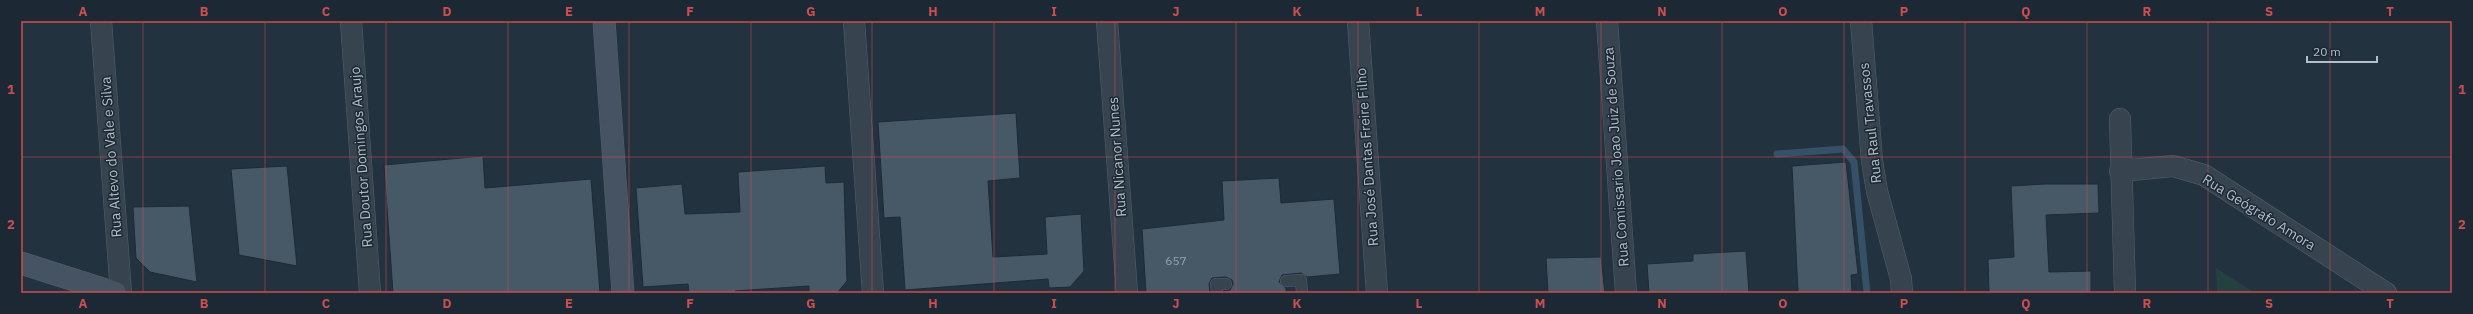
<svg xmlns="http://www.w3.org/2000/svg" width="2473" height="314" font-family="'IBM Plex Sans',sans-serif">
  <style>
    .green { fill: #254040 }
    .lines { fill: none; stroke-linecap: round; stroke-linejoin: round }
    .stream { stroke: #365067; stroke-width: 7 }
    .building { fill: #475866; stroke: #1e2b36 }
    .lane-casing { stroke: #55616d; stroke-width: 12 }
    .street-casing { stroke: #55616d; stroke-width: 22 }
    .secondary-casing { stroke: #55616d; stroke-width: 23 }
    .lane { stroke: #37444f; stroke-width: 11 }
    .street { stroke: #37444f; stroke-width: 21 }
    .secondary { stroke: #455362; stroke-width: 22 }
    .grid { fill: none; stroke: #cd4e50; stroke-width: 1; stroke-opacity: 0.55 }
    .labels { text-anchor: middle; stroke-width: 3; stroke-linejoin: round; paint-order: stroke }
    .number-label { font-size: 12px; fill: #98a4b1 }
    .street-label { font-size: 14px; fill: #b3beca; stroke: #1c2934 }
    .neatline { fill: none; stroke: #cd4e50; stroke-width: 1.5 }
    .grid-label { font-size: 13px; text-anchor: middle; font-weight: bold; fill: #cd4e50 }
  </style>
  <rect width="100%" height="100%" fill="#23323f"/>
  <path class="green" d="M2216,268L2255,293H2217Z"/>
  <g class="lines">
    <path class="stream" d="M1777,154L1843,149L1854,162L1867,293"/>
  </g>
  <path class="building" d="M1016,113L1020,178L988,181L993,257L1047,254L1045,217L1081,214L1084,271L1070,287L1049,288L1048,279L905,290L900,217L884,218L878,122Z
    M483,156L485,188L591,179L600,293H393L384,165Z
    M1846,162L1858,274L1851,275L1852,293H1798L1792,166Z
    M287,166L297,266L239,255L231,169Z
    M825,166L826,183L844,182L847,281L837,293H809V286L735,291V293H689L688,284L643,287L636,188L682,184L685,214L740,212L738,172Z
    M1279,178L1281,203L1334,199L1340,274L1307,277L1301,273L1282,275L1279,282L1286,288V293H1224V291L1230,290L1233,284L1232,280L1226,277L1212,278L1209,284L1210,293H1146L1142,229L1224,220L1222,181Z
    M2045,184H2098L2099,213L2046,215L2049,272L2091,271V293H1989L1988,259L2014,257L2011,186Z
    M189,206L197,282L150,272L136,258L133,207Z
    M1746,251L1749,293H1649L1647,264L1693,261V254Z
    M1601,257L1605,293H1548L1546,258Z"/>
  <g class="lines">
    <defs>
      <path id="lane" d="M1286,281L1301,280L1302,293
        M1217,293L1216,284H1226"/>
      <path id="street" d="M101,21L121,293
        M351,21L370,293
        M854,21L873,293
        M1107,21L1127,293
        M1358,21L1377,293
        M1607,21L1626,293
        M1861,21L1872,161L1877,191L1901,279L1902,293
        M2120,119L2125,293
        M2120,171L2173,166L2204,175L2386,293"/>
      <path id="secondary" d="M604,21L623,293
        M21,263L115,293"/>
    </defs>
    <use href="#lane" class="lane-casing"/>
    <use href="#street" class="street-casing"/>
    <use href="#secondary" class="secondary-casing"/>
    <use href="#lane" class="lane"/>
    <use href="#street" class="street"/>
    <use href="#secondary" class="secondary"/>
  </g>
  <path class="grid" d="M143,21V293M265,21V293M386,21V293M508,21V293M629,21V293M751,21V293M872,21V293M994,21V293M1115,21V293M1236,21V293M1358,21V293M1479,21V293M1601,21V293M1722,21V293M1844,21V293M1965,21V293M2087,21V293M2208,21V293M2330,21V293M21,157H2452"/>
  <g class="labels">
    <g class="number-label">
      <text x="1176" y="265">657</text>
    </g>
    <g class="street-label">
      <text transform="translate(1870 123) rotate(-96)" y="5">Rua Raul Travassos</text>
      <text transform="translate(111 157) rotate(-94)" y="5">Rua Altevo do Vale e Silva</text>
      <text transform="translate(361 157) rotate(-94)" y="5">Rua Doutor Domingos Araujo</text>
      <text transform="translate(1117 157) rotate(-94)" y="5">Rua Nicanor Nunes</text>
      <text transform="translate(1367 157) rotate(-94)" y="5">Rua José Dantas Freire Filho</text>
      <text transform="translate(1616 157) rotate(-94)" y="5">Rua Comissario Joao Juiz de Souza</text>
      <text transform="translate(2259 212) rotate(32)" y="5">Rua Geógrafo Amora</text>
    </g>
  </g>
  <rect width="2473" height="314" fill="none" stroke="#1c2934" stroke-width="44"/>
  <path d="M2307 56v6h70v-6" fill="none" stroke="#b3beca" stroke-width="2"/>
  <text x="2313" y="56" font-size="12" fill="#b3beca" stroke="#1c2934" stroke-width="3" paint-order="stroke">20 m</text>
  <rect x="22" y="22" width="2429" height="270" class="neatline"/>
  <g class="grid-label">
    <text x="83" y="16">A</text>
    <text x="204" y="16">B</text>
    <text x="326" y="16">C</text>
    <text x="447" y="16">D</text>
    <text x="569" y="16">E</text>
    <text x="690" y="16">F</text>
    <text x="811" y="16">G</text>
    <text x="933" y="16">H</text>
    <text x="1054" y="16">I</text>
    <text x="1176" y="16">J</text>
    <text x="1297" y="16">K</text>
    <text x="1419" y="16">L</text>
    <text x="1540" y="16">M</text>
    <text x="1662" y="16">N</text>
    <text x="1783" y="16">O</text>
    <text x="1904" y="16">P</text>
    <text x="2026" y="16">Q</text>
    <text x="2147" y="16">R</text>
    <text x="2269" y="16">S</text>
    <text x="2390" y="16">T</text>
    <text x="11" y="94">1</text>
    <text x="2462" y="94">1</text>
    <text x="11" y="229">2</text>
    <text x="2462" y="229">2</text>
    <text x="83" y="308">A</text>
    <text x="204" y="308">B</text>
    <text x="326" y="308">C</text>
    <text x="447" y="308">D</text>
    <text x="569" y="308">E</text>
    <text x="690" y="308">F</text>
    <text x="811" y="308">G</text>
    <text x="933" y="308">H</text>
    <text x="1054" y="308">I</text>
    <text x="1176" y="308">J</text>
    <text x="1297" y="308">K</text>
    <text x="1419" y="308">L</text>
    <text x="1540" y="308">M</text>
    <text x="1662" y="308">N</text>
    <text x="1783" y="308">O</text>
    <text x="1904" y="308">P</text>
    <text x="2026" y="308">Q</text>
    <text x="2147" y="308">R</text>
    <text x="2269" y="308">S</text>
    <text x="2390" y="308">T</text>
  </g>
</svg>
